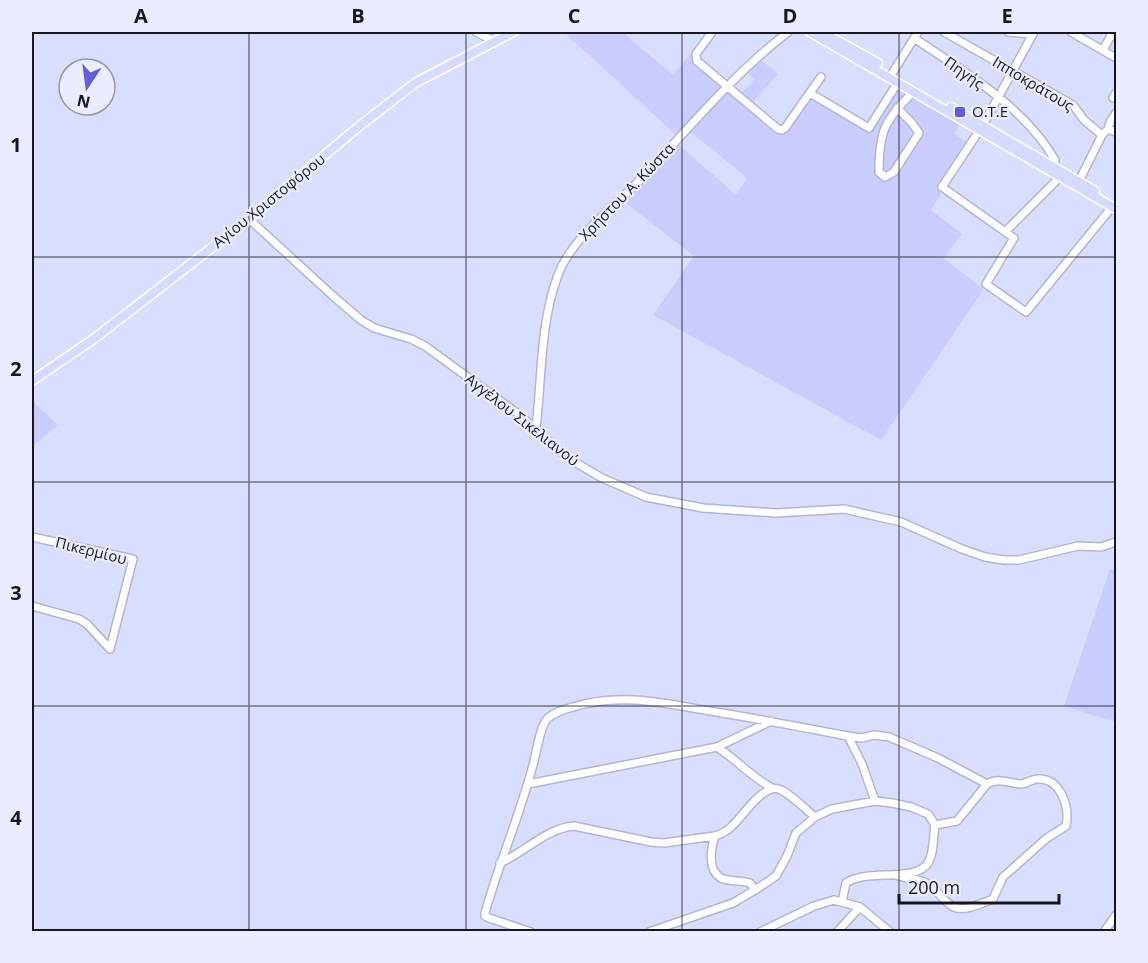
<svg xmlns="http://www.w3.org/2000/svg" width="1148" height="963" font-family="'Open Sans',sans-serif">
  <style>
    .green { fill: #c9cdfe }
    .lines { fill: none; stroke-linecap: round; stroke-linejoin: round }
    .minor-casing { stroke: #b2b5d3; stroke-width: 10 }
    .major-casing { stroke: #fff; stroke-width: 11 }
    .minor { stroke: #fff; stroke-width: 7 }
    .major { stroke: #d6dafe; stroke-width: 8 }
    .grid { fill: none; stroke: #161722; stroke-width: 1.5; stroke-opacity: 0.55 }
    .poi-dot { fill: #635fd8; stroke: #eaecff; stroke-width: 2 }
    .labels { text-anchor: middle; stroke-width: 4.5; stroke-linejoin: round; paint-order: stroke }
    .street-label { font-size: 15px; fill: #161722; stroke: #eaecff }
    .poi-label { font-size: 15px; fill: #161722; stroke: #eaecff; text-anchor: start }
    .neatline { fill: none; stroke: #161722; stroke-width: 2 }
    .grid-label { font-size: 20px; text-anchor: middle; font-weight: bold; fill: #161722 }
  </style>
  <rect width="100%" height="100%" fill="#dadefd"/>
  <path class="green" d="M564,32H623L673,75L692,52L741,94L754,80L748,73L761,60L778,74L752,103L783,134L809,96L870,131L898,87L939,111L959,125L954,134L968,143L938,187L943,191L931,210L962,234L943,258L984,289L881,440L653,315L694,256L626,203L679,145L736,195L747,178L686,128L677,136Z
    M32,401L58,425L32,447Z
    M1110,569L1116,570V722L1064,706Z"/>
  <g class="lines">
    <defs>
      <path id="minor" d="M476,32L494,41
        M712,32L696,54L697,61L778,129L781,130L785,128L821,77
        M944,32L1073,105L1084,120L1102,135L1108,129L1116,132
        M1008,32L1033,34
        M1034,32L983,125L942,187L1014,238L986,284L1026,312L1112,207
        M1071,32L1116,58
        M914,38C964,72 1024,106 1055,160L1054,167
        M1103,50L1113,32
        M893,72L918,32
        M810,93L869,128L898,82
        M1113,98L1116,93
        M897,108L912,123L919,133L894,172L885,177L879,172C879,129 885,121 914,91
        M1108,129L1110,122L1116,113
        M1079,181L1102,135
        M249,219L333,296L361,320L374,328L411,339L425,346L521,416L566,457L602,478L646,497L703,508L776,513L844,509L901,522L962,549L985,557L1004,560H1019L1078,546L1101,547L1116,542
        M1006,231L1060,177
        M536,428C542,377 540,323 558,275C571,239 611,210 637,183C686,132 732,75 788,32
        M32,537L133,559L110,649
        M32,606L79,619L87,624L110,649
        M717,747C737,760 751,777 772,788
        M528,784L717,747L771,721
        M875,801L862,764L848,736L862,738L874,735L889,737L938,758L987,784L957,821L935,825
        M500,863C525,852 547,828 574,826L651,842L664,843L715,836
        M896,875C906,879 918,878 928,884C937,889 943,901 952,906C963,913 982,903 993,899L1003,877L1047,838L1066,826C1070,808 1061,778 1038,779C1031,779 1027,784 1020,784C1009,783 998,777 987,784
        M755,890L776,876L787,856L796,833L815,817L832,809L875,801L892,803L911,807L928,814L935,825C933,837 934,854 928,863C915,883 867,868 846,883L842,902
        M531,932L489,918L485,916V913C499,863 520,815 533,765C536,755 540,725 548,718C554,713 565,709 573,707C624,691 671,705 722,713C764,720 806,728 848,736
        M649,932L733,903L755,890L750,883C741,880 729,882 721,878C707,870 711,848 715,836C721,834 726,832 731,827C743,817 764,781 781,790C793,796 804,808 815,817
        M760,932L814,906L834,900L860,907L890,932
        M837,932L860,907
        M1104,932L1116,915"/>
      <path id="major" d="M810,32L1116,209
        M822,32L878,63
        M951,107L1095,191
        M32,381L95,338L249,219L357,128L415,83L513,32"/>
    </defs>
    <use href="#minor" class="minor-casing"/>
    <use href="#major" class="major-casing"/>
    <use href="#minor" class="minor"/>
    <use href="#major" class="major"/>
  </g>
  <path class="grid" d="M249,32V932M466,32V932M682,32V932M899,32V932M32,257H1116M32,482H1116M32,706H1116"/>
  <rect class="poi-dot" x="954" y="106" width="12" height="12" rx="3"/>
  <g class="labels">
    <g class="street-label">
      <text transform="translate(964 73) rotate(35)" y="5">Πηγής</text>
      <text transform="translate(1033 84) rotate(31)" y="5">Ιπποκράτους</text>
      <text transform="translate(627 192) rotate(-46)" y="5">Χρήστου Α. Κώστα</text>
      <text transform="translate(269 201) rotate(-39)" y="5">Αγίου Χριστοφόρου</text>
      <text transform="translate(522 420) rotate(38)" y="5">Αγγέλου Σικελιανού</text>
      <text transform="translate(91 551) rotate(14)" y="5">Πικερμίου</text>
    </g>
    <g class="poi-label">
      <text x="972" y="117">Ο.Τ.Ε</text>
    </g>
  </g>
  <rect width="1148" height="963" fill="none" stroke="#eaecff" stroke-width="66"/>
  <g transform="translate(87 87) rotate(193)"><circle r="28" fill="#eaecff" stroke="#9597a7" stroke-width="1.5"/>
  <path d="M0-4.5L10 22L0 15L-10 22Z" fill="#635fd8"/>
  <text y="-9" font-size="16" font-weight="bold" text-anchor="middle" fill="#161722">N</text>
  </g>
  <path d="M899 894v9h160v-9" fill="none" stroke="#161722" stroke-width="3"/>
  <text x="908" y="894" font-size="18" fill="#161722" stroke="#eaecff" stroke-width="4.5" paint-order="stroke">200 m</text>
  <rect x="33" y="33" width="1082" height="897" class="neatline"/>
  <g class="grid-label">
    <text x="141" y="23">A</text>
    <text x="358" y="23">B</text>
    <text x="574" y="23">C</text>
    <text x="790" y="23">D</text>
    <text x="1007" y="23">E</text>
    <text x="16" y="152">1</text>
    <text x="16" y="376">2</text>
    <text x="16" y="600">3</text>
    <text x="16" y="825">4</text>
  </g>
</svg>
